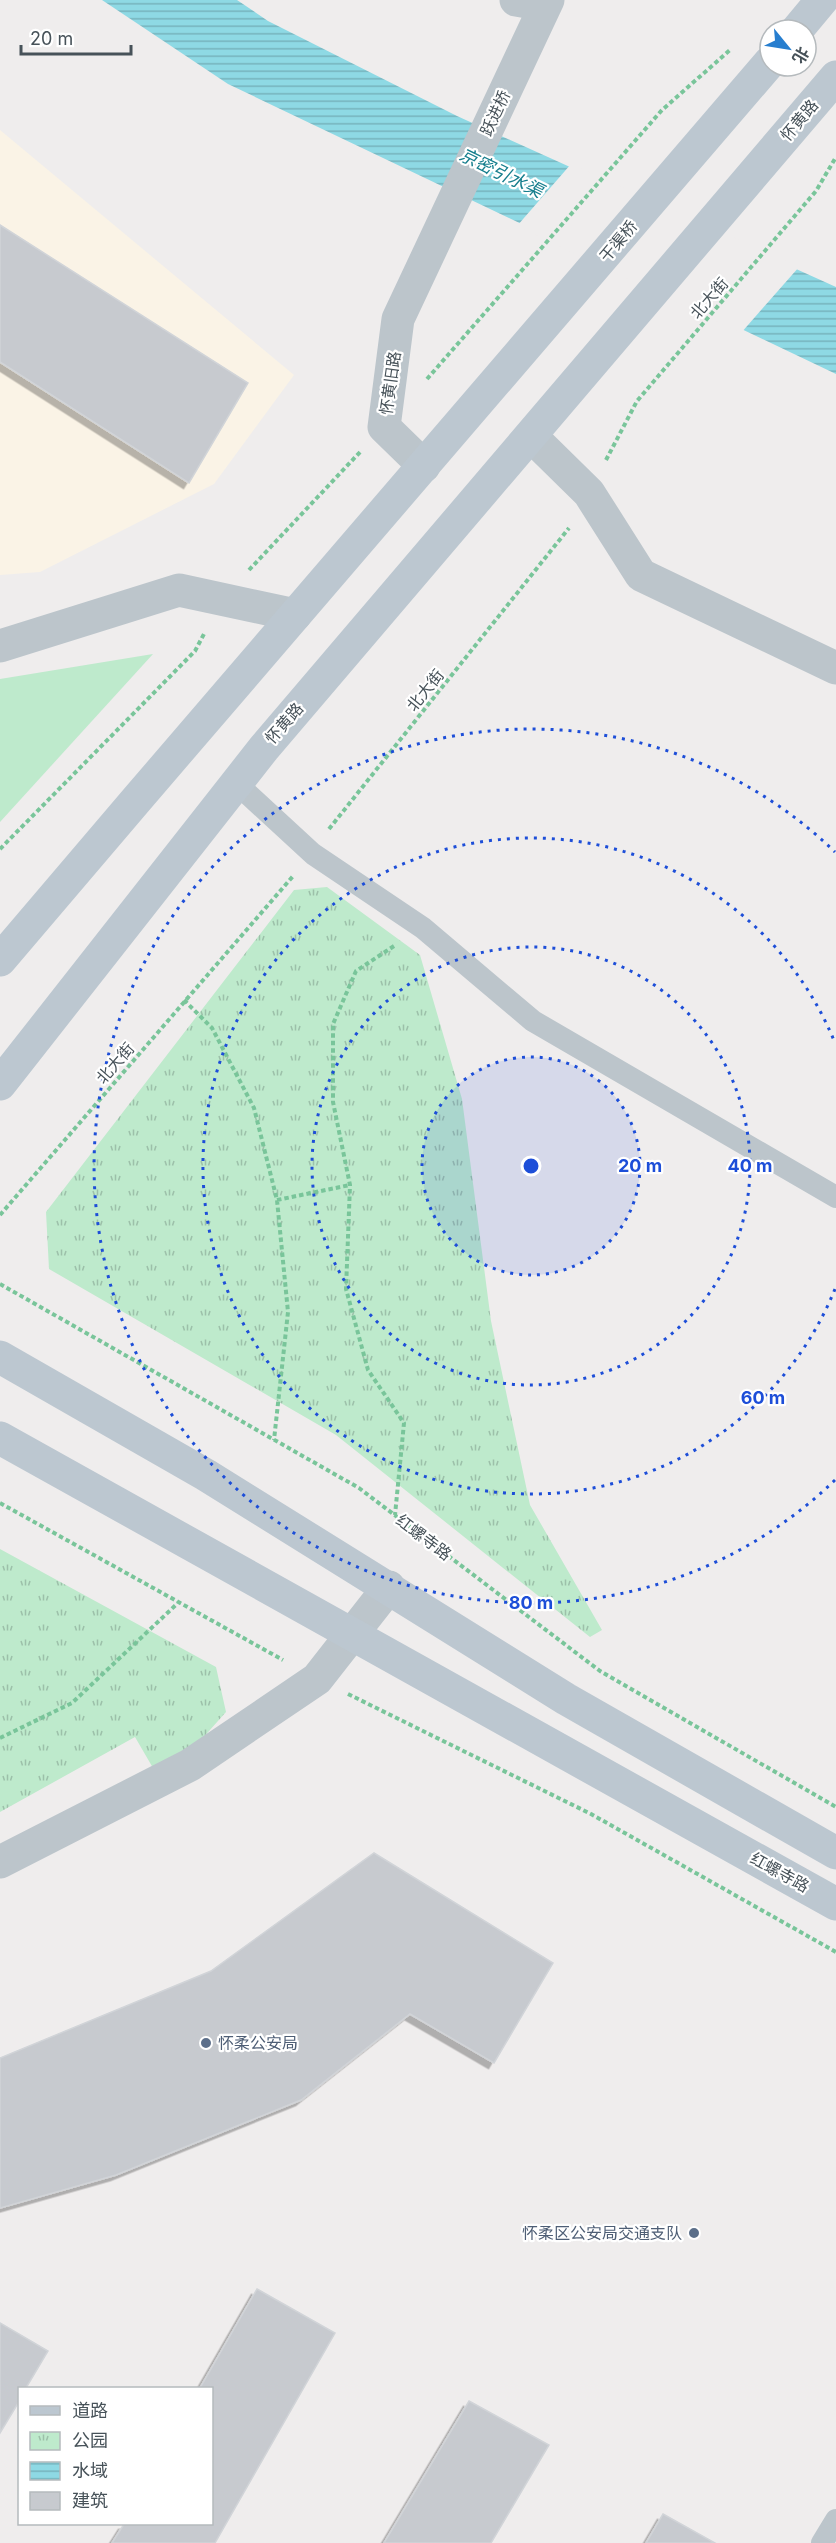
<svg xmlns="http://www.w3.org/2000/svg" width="836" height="2543" font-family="Inter,'Noto Sans SC',sans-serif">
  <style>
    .commercial { fill: #faf3e6 }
    .green { fill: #beeacc }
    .park { fill: url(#park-tufts) }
    .water { fill: url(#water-rules) }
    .pier { fill: #efeded }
    .building { fill: #c7cacf; stroke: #d1d4d8; stroke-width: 1.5; filter: url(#shadow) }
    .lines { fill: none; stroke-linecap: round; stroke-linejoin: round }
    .path { stroke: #79c59a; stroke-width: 4; stroke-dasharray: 4.5 3; stroke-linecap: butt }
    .service { stroke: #bcc5cb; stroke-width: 22 }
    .minor { stroke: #bcc5cb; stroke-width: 33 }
    .secondary { stroke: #bcc7d0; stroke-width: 33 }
    .ring { fill: none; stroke: #1d4ed8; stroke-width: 3; stroke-dasharray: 3 6 }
    .service-dot { fill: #5c6f8a; stroke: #fff; stroke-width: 2 }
    .labels { text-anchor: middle; stroke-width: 4.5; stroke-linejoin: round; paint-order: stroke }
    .street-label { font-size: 16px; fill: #475259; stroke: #fff }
    .service-label { font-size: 16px; fill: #4e5e75; stroke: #fff; text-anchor: start }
    .water-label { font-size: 18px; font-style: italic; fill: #167e8d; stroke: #fff }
    .centre { fill: #1d4ed8; stroke: #fff; stroke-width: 3 }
    .ring-label { font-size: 18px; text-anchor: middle; font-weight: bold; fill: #1d4ed8; stroke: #fff; stroke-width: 4.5; stroke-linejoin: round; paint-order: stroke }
  </style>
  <defs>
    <pattern id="park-tufts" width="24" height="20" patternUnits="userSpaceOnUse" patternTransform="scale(1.5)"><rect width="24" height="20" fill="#beeacc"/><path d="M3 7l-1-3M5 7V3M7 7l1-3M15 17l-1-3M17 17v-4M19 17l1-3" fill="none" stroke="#9cc0a9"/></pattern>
    <pattern id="water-rules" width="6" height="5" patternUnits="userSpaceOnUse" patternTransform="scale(1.5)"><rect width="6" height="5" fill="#8ed9e4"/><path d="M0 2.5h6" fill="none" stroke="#76b3bc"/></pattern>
    <filter id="shadow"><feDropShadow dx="-5.5" dy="5.5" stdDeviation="0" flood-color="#0004"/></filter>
  </defs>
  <rect width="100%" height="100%" fill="#efeded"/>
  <path class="commercial" d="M0,130L294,375L214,484L40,572L0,575Z"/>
  <path class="green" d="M153,654L0,822V679Z"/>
  <path class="park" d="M327,887L420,955L462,1099L491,1321L530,1505L602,1630L590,1637L336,1435L49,1269L46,1212L294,890Z
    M0,1549L216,1667L226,1712L201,1740L153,1768L135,1737L0,1812Z"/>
  <path class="water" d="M102,0H237L268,21L457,116L836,287V374L228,84Z"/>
  <path class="pier" d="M571,164L799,267L741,333L517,226Z"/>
  <path class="building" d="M0,225L248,383L189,483L0,362Z
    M374,1853L553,1963L494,2063L410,2014L301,2100L116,2175L0,2208V2058L211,1971Z
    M257,2289L335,2333L215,2543H112L124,2524H212V2388H200Z
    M0,2323L48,2351L26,2388H20V2400L0,2433Z
    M469,2401L549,2445L491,2543H384Z
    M663,2514L715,2543H646Z"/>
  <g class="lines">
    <path class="path" d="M427,379L662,110L730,50
      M606,460L637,401L816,191L836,157
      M249,570L361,451
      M329,829L569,528
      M0,849L195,651L205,632
      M394,946L356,971L333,1024V1102L350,1185L346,1289L368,1370L404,1423L395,1515
      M184,1000L212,1028L254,1108L277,1200L288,1312L274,1440
      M277,1200L350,1185
      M0,1215L294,875
      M0,1284L359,1488L600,1671L836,1807
      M0,1503L283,1660
      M348,1694L591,1814L836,1952
      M0,1738L72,1703L179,1602"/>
    <path class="service" d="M236,783L313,854L423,928L533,1021L836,1197
      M822,2543L836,2520"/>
    <path class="minor" d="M516,0L545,5
      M531,436L589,493L641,575L836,668
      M424,466L384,427L398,319L548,0
      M0,646L179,590L295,615
      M0,1862L190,1765L317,1679L389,1587"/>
    <path class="secondary" d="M797,30L822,0
      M0,960C255,659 515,362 770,62
      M0,1084L264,748L836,77
      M0,1357L206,1475L566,1699L836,1853
      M0,1438L836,1904"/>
  </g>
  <circle cx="531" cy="1166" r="109" fill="#1d4ed8" fill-opacity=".12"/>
  <g class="ring">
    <circle cx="531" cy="1166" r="109"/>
    <circle cx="531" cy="1166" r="219"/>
    <path d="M835 1289A328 328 0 1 1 835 1043"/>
    <path d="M835 1480A437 437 0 1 1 835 852"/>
  </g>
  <g class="service-dot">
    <circle cx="206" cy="2043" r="6"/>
    <circle cx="694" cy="2233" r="6"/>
  </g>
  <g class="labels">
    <g class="street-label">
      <text transform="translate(495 113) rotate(-65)" y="6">跃进桥</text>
      <text transform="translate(799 120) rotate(-50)" y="6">怀黄路</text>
      <text transform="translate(618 241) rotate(-50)" y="6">干渠桥</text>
      <text transform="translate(709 298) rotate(-49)" y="6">北大街</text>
      <text transform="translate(390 383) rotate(-82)" y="6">怀黄旧路</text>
      <text transform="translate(425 690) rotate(-51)" y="6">北大街</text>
      <text transform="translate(284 723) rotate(-49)" y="6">怀黄路</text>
      <text transform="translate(115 1063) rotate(-49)" y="6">北大街</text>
      <text transform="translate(424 1537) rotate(37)" y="6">红螺寺路</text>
      <text transform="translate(780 1872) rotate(29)" y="6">红螺寺路</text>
    </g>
    <g class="service-label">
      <text x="218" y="2049">怀柔公安局</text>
      <text x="682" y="2239" text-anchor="end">怀柔区公安局交通支队</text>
    </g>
    <g class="water-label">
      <text transform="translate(501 173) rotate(26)" y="6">京密引水渠</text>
    </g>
  </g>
  <circle cx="531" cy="1166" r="9" class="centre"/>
  <g class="ring-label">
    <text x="640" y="1172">20 m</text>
    <text x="750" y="1172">40 m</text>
    <text x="763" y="1404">60 m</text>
    <text x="531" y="1609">80 m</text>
  </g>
  <rect x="18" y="2387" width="195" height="138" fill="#ffffff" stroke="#b5babd" stroke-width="1.5"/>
  <rect x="30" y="2406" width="30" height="9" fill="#bcc7d0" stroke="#b5babd" stroke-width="1.5"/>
  <text x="72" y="2417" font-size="18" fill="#475259">道路</text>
  <rect x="30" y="2432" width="30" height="18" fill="url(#park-tufts)" stroke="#b5babd" stroke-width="1.5"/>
  <text x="72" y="2447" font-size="18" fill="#475259">公园</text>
  <rect x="30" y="2462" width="30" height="18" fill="url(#water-rules)" stroke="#b5babd" stroke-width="1.5"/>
  <text x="72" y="2477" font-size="18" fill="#475259">水域</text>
  <rect x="30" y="2492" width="30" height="18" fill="#c7cacf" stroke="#b5babd" stroke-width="1.5"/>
  <text x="72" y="2507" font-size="18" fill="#475259">建筑</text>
  <g transform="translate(788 48) rotate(120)"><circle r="28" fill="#ffffff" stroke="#b5babd" stroke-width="1.5"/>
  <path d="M0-4.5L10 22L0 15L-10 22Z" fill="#277ecf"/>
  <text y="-9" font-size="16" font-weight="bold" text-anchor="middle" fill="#475259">北</text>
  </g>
  <path d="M21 45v9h110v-9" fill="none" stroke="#475259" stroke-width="3"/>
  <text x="30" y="45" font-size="18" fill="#475259" stroke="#ffffff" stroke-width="4.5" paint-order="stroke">20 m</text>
</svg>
